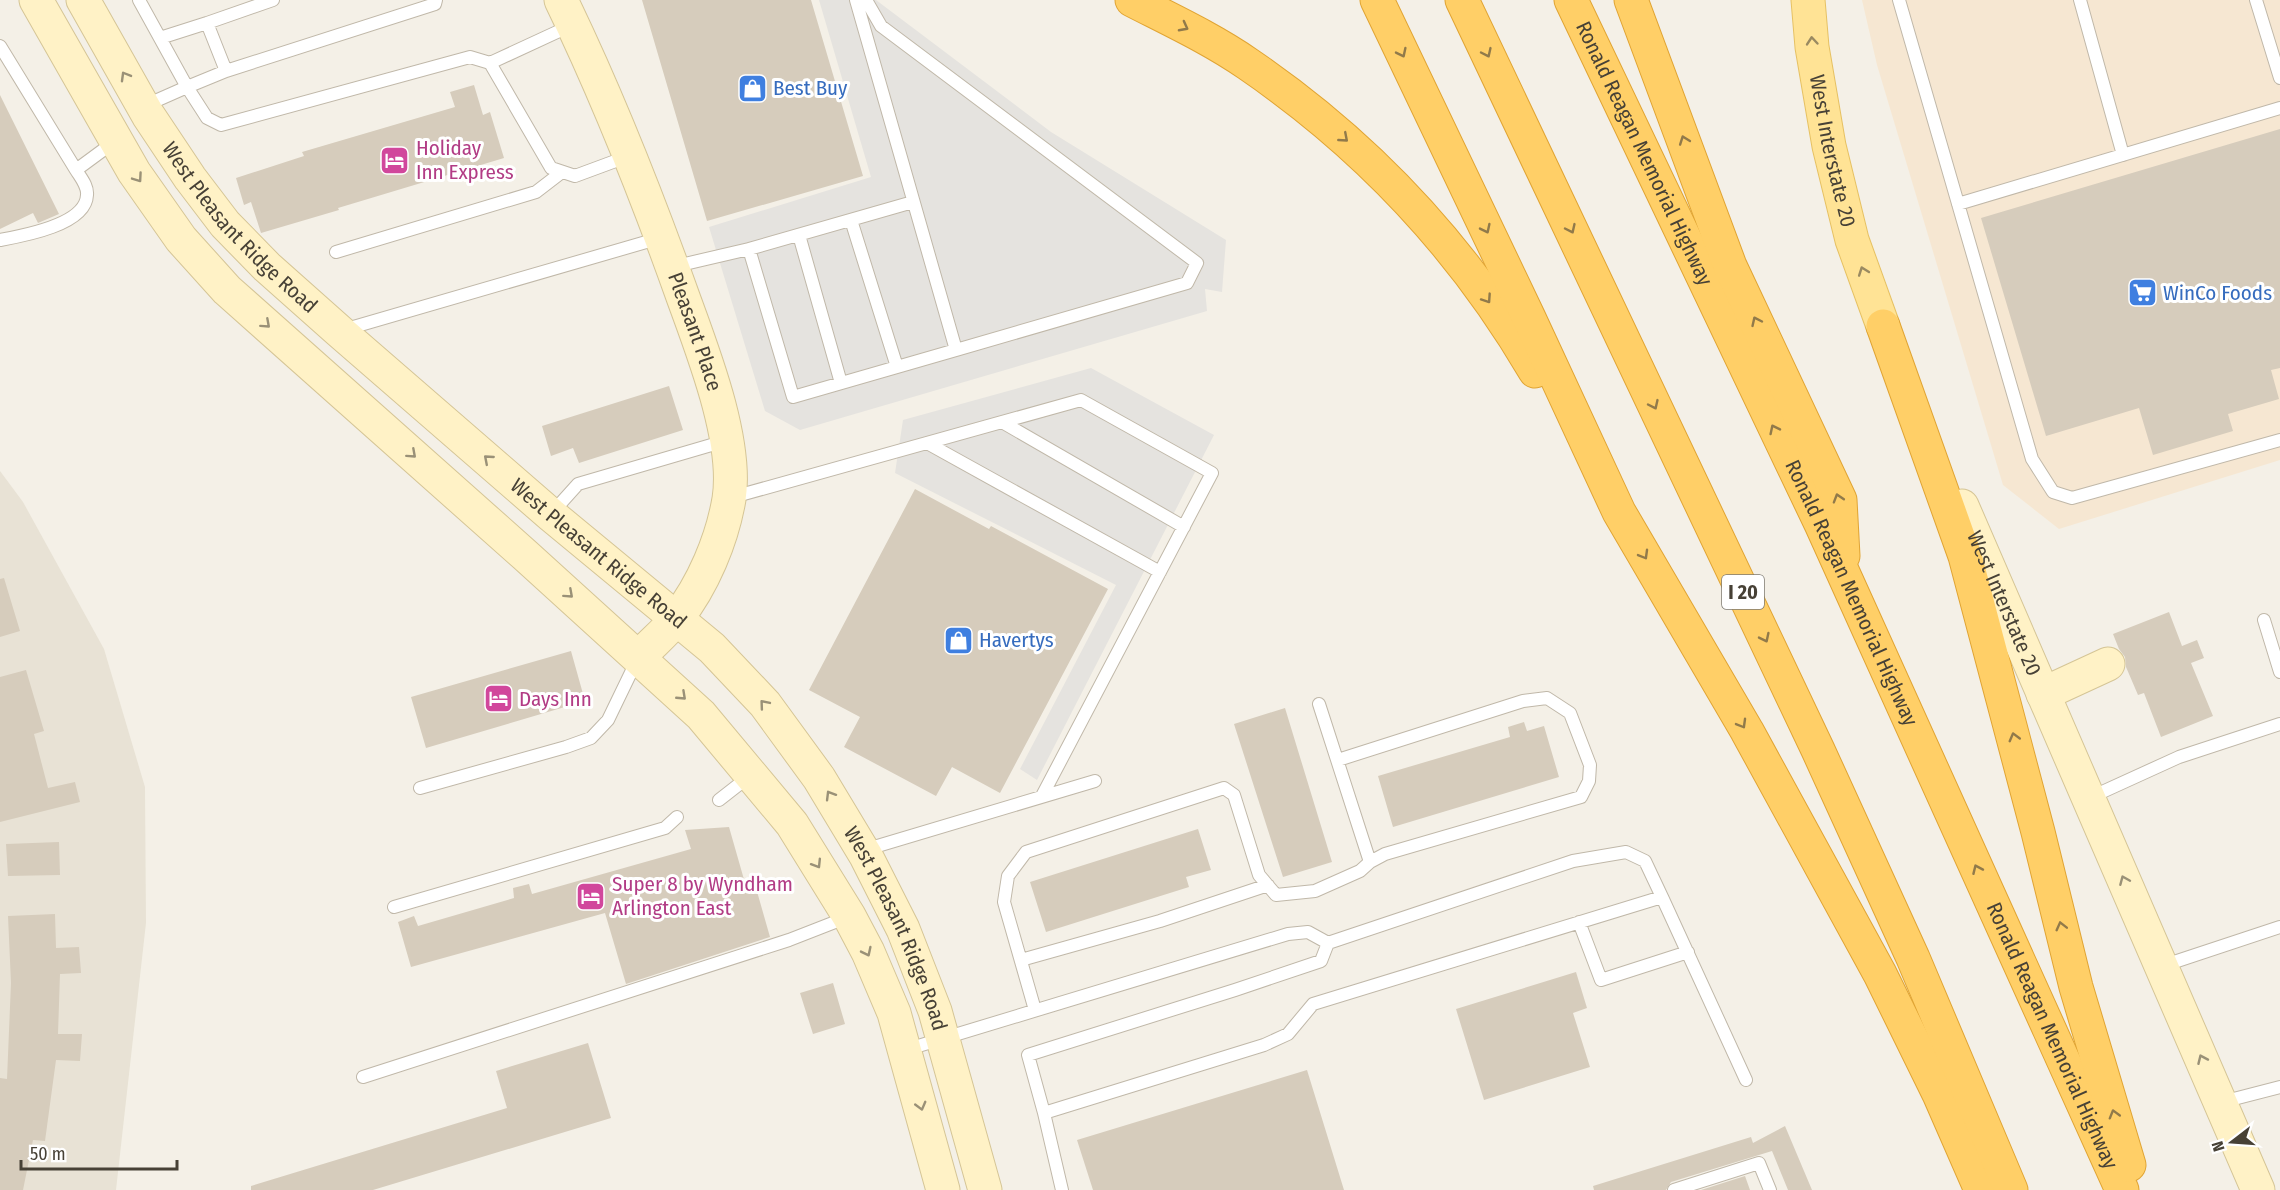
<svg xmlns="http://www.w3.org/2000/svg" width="2280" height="1190" font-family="'Fira Sans Condensed',sans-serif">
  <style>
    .residential { fill: #e8e2d5 }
    .commercial { fill: #f6e7d2 }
    .parking { fill: #e5e3df }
    .building { fill: #d6ccbc }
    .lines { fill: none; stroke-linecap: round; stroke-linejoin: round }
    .lane-casing { stroke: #c0b8a9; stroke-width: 14 }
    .secondary-casing { stroke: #d5c596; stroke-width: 35 }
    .primary-casing { stroke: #e6c163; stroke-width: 35 }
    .highway-casing { stroke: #e0a434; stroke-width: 35 }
    .lane { stroke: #fff; stroke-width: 12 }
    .secondary { stroke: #fff2c6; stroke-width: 33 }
    .primary { stroke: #ffe395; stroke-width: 33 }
    .highway { stroke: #ffcf67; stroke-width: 33 }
    .oneway { stroke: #917a4a }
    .oneway2 { stroke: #9a8a61 }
    .oneway3 { stroke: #9a9177 }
    .labels { text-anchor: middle; stroke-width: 6; stroke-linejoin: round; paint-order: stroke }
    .shield { fill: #fff; stroke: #7e7a72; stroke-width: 1.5 }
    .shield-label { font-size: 20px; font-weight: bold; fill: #474136 }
    .shop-label { font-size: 21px; fill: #366cbe; stroke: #fff; text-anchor: start }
    .hotel-label { font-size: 21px; fill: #b23c85; stroke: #fff; text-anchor: start }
    .street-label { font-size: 21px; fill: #474136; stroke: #fff }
  </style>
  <rect width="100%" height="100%" fill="#f4f0e7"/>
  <path class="residential" d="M0,471L23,502L104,649L145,787L146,923L116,1190H0Z"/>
  <path class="commercial" d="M1862,0H2280V460L2059,529L2003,485L1877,65Z"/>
  <path class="parking" d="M819,0H876L1051,132L1226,240L1222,292L1205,289L1207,311L800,430L765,411L709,227L871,177Z
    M1091,368L1214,435L1037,780L1020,769L1116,585L895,473L903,420Z"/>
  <path class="building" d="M642,0H811L863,176L707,221Z
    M474,85L483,115L490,112L504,158L338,208L339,210L261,233L251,202L244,205L236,178L304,156L302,152L455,107L450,92Z
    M0,95L59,214L38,223L33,213L0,229Z
    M2280,129V368L2271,370L2279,399L2228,414L2233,431L2153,455L2139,408L2046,436L1981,218Z
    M669,386L683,430L579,463L573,448L551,456L542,426Z
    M915,489L989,529L991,526L1108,589L1000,793L952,767L936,796L844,747L860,717L809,690Z
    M4,578L20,631L0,637V579Z
    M2169,612L2182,646L2197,640L2204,658L2191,663L2213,716L2161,737L2144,693L2138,695L2126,667L2125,657L2119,649L2113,634Z
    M571,651L585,701L426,748L411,697Z
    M26,670L44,731L34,734L48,788L75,782L80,802L0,822V677Z
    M1285,708L1332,862L1283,877L1234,724Z
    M1524,722L1527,731L1544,726L1559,777L1393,827L1378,776L1510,737L1508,727Z
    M729,827L747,890L756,888L770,937L626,984L605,913L411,967L398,922L414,916L418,926L514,898L513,888L529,884L532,894L691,849L685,830Z
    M1198,829L1211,870L1186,877L1189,887L1046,932L1030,882Z
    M59,842L60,875L8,876L6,844Z
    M55,914L56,948L79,947L81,973L60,974L58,1034H82L80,1061L56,1060L45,1141L33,1140L23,1190H0V1078L7,1079L11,983L8,916Z
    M1576,972L1587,1008L1573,1013L1590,1067L1484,1100L1456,1009Z
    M833,983L845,1024L813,1034L800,993Z
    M588,1043L611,1118L373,1190H251V1186L507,1108L496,1071Z
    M1307,1070L1344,1190H1093L1077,1140Z
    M1785,1126L1812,1190H1788L1772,1151L1671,1182L1666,1190H1594L1593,1186L1751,1137L1753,1143Z
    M1745,1176L1750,1190H1701Z"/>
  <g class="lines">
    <defs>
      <path id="lane" d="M139,0L187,87L144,106
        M436,0L435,4L226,71L187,87L207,118L221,125L470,57L490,63L551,168L575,176L629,156
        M866,0L881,26L1197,263L1187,283L956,350
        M1899,0L2032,459L2053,492L2072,498L2280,440
        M2080,0L2123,155
        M2256,0L2280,78
        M160,38L207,23
        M0,46L76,170
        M490,63L570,26
        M226,71L207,23L273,0
        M1958,204L2280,108
        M851,220L897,367
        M799,235L841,383
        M0,240C22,236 86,225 87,195C88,186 81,178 76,170L114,142
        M749,249L913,202
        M336,252L536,192L562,172
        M672,267L749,249L793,397L956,350L856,0
        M343,330L660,238
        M1002,422L1184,527
        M927,443L1160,572
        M733,497L1081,400L1212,473L1042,796
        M551,514L578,484L725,441
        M2264,620L2280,672
        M1338,760L1523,701L1547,698L1570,713L1590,765L1589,781L1581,797L1385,854L1370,862
        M420,788L566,747L591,738L608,720L637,660
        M2089,798L2179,757L2280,724
        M719,800L751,775
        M864,850L1095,781
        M394,907L665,828L677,817
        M1579,922L1601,980L1688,952
        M1021,960L1160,921L1268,885
        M2162,966L2280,927
        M1035,1010L1004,902L1008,876L1026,852L1224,788L1234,795L1259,875L1276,895L1315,891L1360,871L1370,862L1319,704
        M905,1050L1288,934L1308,932L1328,943
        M363,1077L789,940L848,917
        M2222,1102L2280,1087
        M1044,1113L1028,1055L1235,990L1321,961L1328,943L1573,861L1626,852L1645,861L1662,897
        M1062,1190L1044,1113L1264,1045L1288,1034L1313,1004L1662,897L1746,1080
        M1674,1190L1759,1163L1770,1190"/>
      <g id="secondary">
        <path d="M36,0L134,172L181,239L227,290L525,555L701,715L792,824L849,916L868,952L894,1013L943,1190"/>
        <path id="s1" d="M83,0L148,115L190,178L225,224L267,267L339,331L551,515L712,648L765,704L819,778L866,856L903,929L935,1011L985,1190"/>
        <path id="s2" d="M561,0C608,97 647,196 683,297C703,352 738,441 729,499C722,540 703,585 677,618C666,632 651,644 639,657"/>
        <path id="s3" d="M1962,506L2258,1190"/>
        <path d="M2043,694L2108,664"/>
      </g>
      <g id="primary">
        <path id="s4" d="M1808,0L1812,47L1829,146L1852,240L1883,326"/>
      </g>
      <g id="highway">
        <path d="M1132,0C1171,20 1212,39 1248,64C1365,144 1463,248 1535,371"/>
        <path d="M1377,0L1529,318L1619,512L1747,731L1880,974L1939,1094L1981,1190"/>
        <path d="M1462,0L1818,750L1913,958L2011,1190"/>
        <path id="s5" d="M1571,0L1821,524L2122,1190"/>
        <path d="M1631,0L1730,266L1840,500L1843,556"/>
        <path d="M1883,326L1965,556L2038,832L2076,987L2129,1165"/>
      </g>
    </defs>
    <use href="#lane" class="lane-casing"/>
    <use href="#secondary" class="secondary-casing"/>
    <use href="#primary" class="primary-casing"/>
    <use href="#highway" class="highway-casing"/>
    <use href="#lane" class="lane"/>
    <use href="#secondary" class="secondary"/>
    <use href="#primary" class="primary"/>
    <use href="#highway" class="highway"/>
  </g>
  <defs><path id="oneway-chevron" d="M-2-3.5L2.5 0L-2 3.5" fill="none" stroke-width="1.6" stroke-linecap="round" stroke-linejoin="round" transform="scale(1.5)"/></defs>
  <g class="oneway">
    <use href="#oneway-chevron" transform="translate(1184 27) rotate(28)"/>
    <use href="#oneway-chevron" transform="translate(1402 53) rotate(64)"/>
    <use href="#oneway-chevron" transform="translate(1487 53) rotate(65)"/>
    <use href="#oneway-chevron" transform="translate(1344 138) rotate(41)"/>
    <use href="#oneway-chevron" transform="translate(1684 140) rotate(-110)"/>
    <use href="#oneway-chevron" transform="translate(1486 229) rotate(64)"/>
    <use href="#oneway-chevron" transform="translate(1571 229) rotate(65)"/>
    <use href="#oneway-chevron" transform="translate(1487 299) rotate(56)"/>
    <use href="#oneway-chevron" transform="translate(1756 321) rotate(-115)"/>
    <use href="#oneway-chevron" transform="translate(1654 405) rotate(65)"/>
    <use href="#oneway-chevron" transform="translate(1774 429) rotate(-116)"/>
    <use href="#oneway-chevron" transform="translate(1838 498) rotate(-107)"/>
    <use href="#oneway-chevron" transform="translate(1644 555) rotate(60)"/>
    <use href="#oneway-chevron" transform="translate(1765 638) rotate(64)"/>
    <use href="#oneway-chevron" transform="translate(1742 724) rotate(60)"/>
    <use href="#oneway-chevron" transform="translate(2014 737) rotate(-105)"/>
    <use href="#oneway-chevron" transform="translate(1977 869) rotate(-114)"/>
    <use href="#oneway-chevron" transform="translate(2061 926) rotate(-104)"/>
    <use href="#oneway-chevron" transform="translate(2114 1114) rotate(-106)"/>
  </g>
  <g class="oneway2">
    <use href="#oneway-chevron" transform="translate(1812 41) rotate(-95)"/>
    <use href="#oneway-chevron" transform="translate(1863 271) rotate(-110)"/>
  </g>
  <g class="oneway3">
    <use href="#oneway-chevron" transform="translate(125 76) rotate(-120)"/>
    <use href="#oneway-chevron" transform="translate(138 178) rotate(55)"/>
    <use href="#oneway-chevron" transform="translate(266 324) rotate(42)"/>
    <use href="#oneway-chevron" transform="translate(412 454) rotate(42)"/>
    <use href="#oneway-chevron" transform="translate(488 459) rotate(-139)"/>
    <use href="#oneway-chevron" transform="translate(569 594) rotate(42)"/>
    <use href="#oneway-chevron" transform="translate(682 696) rotate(43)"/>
    <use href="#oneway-chevron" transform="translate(764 704) rotate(-130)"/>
    <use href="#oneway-chevron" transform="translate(830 795) rotate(-121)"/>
    <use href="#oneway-chevron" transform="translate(817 864) rotate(58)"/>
    <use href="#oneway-chevron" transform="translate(2124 880) rotate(-113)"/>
    <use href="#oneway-chevron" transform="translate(867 952) rotate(64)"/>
    <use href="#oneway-chevron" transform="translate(2202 1059) rotate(-114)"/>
    <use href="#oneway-chevron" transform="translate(921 1106) rotate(75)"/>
  </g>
  <defs>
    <symbol id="shop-square" viewBox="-11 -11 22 22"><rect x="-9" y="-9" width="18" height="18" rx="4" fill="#3f7fe0" stroke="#fff"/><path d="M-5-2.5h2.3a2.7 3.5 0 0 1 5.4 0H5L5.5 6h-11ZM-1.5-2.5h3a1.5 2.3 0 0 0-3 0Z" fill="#fff"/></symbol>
    <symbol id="hotel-square" viewBox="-11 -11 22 22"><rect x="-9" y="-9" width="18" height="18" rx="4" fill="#d1479c" stroke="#fff"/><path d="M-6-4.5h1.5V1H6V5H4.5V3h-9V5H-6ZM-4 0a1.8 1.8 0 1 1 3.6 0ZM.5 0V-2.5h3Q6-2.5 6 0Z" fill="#fff"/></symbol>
    <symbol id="supermarket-square" viewBox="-11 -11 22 22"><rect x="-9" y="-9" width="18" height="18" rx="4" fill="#3f7fe0" stroke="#fff"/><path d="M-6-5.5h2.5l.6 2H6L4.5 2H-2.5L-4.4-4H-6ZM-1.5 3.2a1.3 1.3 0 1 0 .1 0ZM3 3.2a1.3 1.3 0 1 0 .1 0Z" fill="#fff"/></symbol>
  </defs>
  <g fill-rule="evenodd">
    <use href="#shop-square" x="736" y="72" width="33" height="33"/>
    <use href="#hotel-square" x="378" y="144" width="33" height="33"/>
    <use href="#supermarket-square" x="2126" y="276" width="33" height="33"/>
    <use href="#shop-square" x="942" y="624" width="33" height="33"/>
    <use href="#hotel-square" x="482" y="682" width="33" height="33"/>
    <use href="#hotel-square" x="574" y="880" width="33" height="33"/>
  </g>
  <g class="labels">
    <rect class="shield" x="1722" y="575" width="42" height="34" rx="4.5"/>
    <g class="shield-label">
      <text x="1743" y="599">I 20</text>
    </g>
    <g class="shop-label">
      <text x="773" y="95">Best Buy</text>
      <text x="2163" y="300">WinCo Foods</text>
      <text x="979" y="647">Havertys</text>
    </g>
    <g class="hotel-label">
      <text x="416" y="155">Holiday<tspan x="416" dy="24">Inn Express</tspan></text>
      <text x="519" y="706">Days Inn</text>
      <text x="612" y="891">Super 8 by Wyndham<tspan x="612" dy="24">Arlington East</tspan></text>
    </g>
    <g class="street-label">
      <text dy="7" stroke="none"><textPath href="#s4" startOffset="153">West Interstate 20</textPath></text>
      <text dy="7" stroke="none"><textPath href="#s5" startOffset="170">Ronald Reagan Memorial Highway</textPath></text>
      <text dy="7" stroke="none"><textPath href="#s1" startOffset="278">West Pleasant Ridge Road</textPath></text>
      <text dy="7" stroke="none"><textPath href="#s2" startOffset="358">Pleasant Place</textPath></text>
      <text dy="7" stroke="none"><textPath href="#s1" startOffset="764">West Pleasant Ridge Road</textPath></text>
      <text dy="7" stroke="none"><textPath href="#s5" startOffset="656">Ronald Reagan Memorial Highway</textPath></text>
      <text dy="7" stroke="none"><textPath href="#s3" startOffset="106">West Interstate 20</textPath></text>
      <text dy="7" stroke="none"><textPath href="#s1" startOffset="1250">West Pleasant Ridge Road</textPath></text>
      <text dy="7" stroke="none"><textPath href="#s5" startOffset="1142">Ronald Reagan Memorial Highway</textPath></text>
    </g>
  </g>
  <g transform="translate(2232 1142) rotate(253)" stroke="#ffffff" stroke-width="4.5" paint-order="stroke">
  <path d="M0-4.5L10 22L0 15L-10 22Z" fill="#474136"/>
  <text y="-9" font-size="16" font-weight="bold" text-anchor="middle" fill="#474136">N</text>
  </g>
  <path d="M21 1160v9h156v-9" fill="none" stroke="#474136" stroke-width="3"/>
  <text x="30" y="1160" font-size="18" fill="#474136" stroke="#ffffff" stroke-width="4.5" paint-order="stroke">50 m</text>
</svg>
